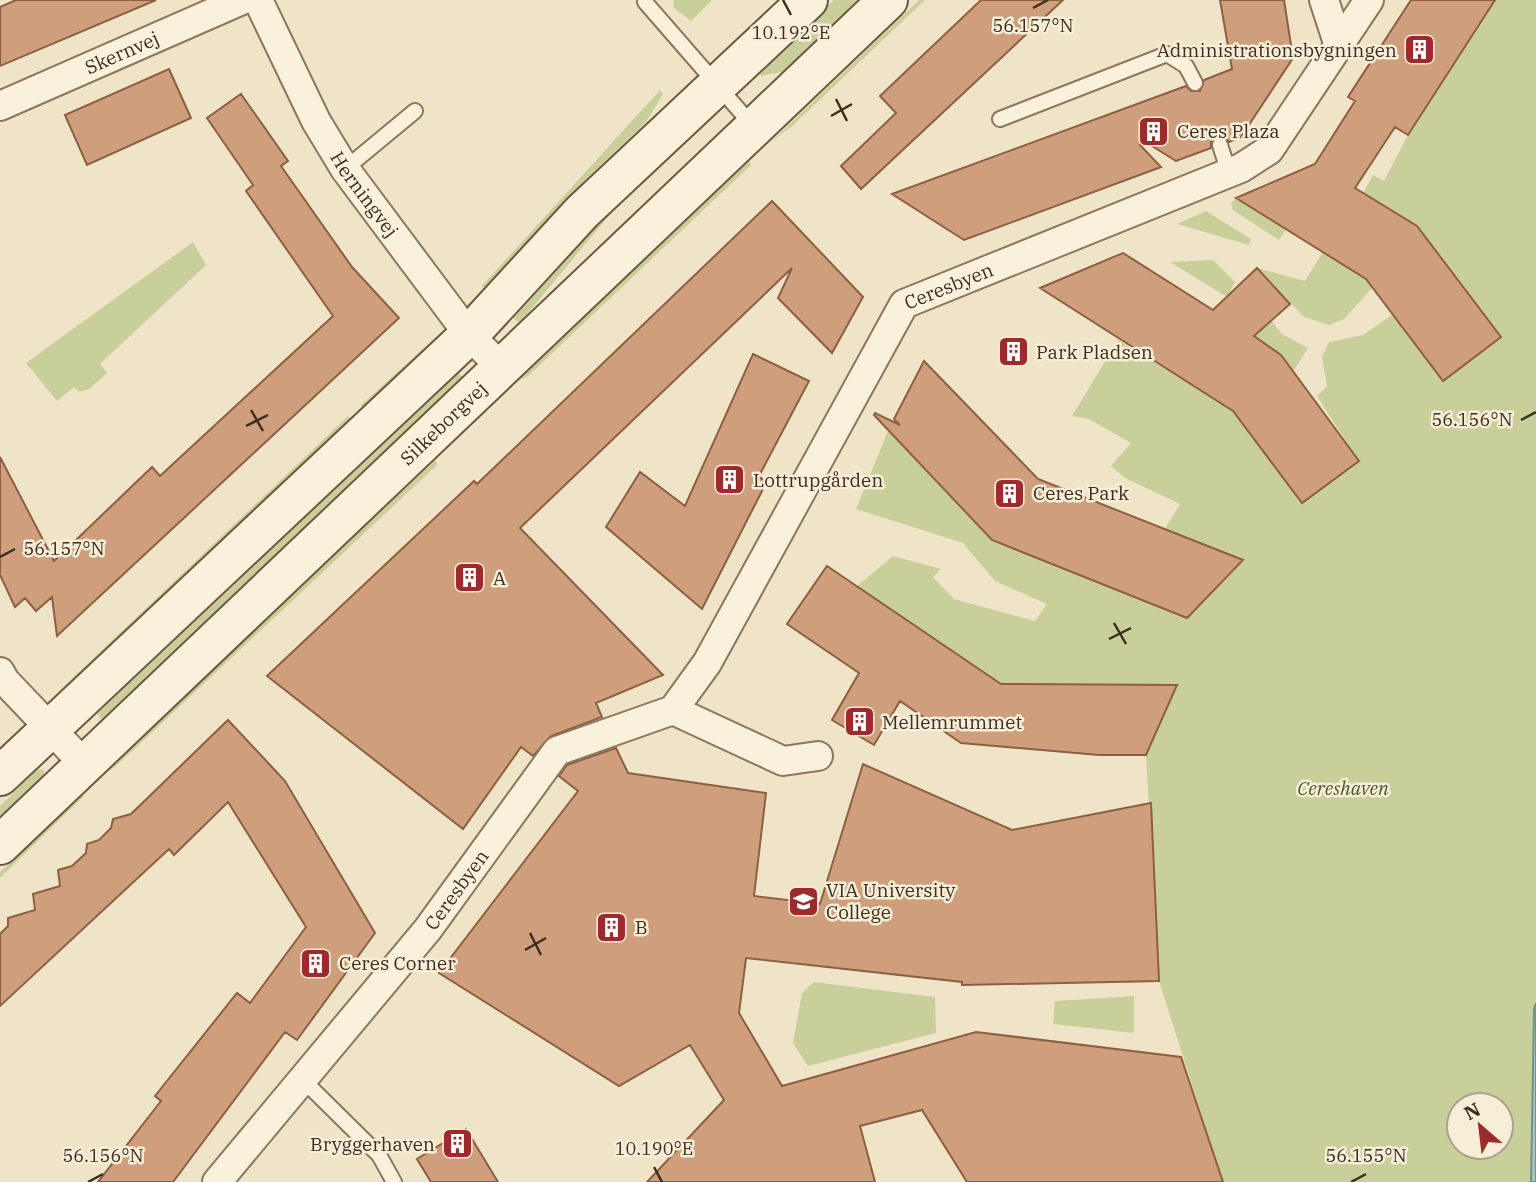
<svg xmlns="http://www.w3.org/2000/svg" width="1536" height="1182" font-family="'IBM Plex Serif',serif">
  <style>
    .green { fill: #c9cf9b; fill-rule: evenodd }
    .water { fill: #a9c4bc; stroke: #6f938a; stroke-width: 2 }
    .building { fill: #cf9f7d; stroke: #8d5f41; stroke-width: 2 }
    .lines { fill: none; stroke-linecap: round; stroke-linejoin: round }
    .lane-casing { stroke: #8d765c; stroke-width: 18 }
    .street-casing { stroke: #8d765c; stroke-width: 32 }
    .secondary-casing { stroke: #6f573f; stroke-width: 42 }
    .lane { stroke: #faf1dc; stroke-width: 14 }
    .street { stroke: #faf1dc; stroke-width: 28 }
    .secondary { stroke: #faf1dc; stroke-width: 38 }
    .ticks { fill: none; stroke: #3d2e20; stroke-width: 2.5 }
    .labels { text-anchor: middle; stroke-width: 5; stroke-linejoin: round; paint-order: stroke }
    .poi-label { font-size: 19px; fill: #3d2e20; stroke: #f7eed8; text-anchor: start }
    .street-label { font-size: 19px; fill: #3d2e20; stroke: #f7eed8 }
    .park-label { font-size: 19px; font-style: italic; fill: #4d5a26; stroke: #f7eed8 }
    .ticks-label { font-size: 18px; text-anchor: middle; fill: #3d2e20; stroke: #f7eed8; stroke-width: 5; stroke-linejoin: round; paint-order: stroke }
  </style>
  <rect width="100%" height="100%" fill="#f0e4c8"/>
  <path class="green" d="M674,0H712L691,21L673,7Z
    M834,0H864L787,71L761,76L759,68Z
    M919,0H925L791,127L771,142Z
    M1495,0H1536V1003L1531,1182H1223L1159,981L1146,755L1177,686L1001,684L856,587L893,556L941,569L933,577L954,599L1035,621L1047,604L995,581L963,543L856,509L888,431L992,540L1187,618L1242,560L1163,532L1180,504L1125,478L1111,466L1131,443L1089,419L1072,416L1118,340L1233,411L1358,461L1317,396L1327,387L1322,357L1329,342L1363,335L1393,314L1444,380L1500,338L1417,226L1363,193L1373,175L1384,181L1408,135ZM1459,1105H1501V1147H1459Z
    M660,90L663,94L646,122L583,182L486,287H481Z
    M701,125L700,129L612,212L523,319L518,322L513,318L610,210Z
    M749,161L751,165L527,377L517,381Z
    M1236,198L1286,229L1279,240L1233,210L1231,203Z
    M1206,211L1251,239L1249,245L1177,224Z
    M193,242L206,265L100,364L107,373L89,389L79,392L74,387L57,401L26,363Z
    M1323,252L1366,279L1373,287L1344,319L1329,325L1304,317L1257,268L1305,281Z
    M1213,260L1235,282L1227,297L1170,262Z
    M1262,309L1282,334L1308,348L1293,372L1240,328Z
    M425,347L428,348L362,411L361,405Z
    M459,373L463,378L102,720L97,714Z
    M347,417H353V419L59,695L61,689Z
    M436,460L437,465L115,767L104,774L180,698Z
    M43,769L45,776L0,818V806L37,770Z
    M83,794V797L0,878V872Z
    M814,982L935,997L936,1033L808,1066L793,1043L802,993Z
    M1134,996V1033L1053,1024L1055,1001Z"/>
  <path class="water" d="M1536,1003V1182H1531L1534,1009Z"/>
  <path class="building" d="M16,0H156L0,66V7Z
    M981,0H1063L861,189L841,166L896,113L880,96Z
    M1220,0H1284L1293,58L1241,137L1229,142L1223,136H1216L1211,142V148L1176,161L1144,141L1140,145L1161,167L964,240L892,194L1186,86L1191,91H1200L1204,80L1232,69Z
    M1411,0H1495L1408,135L1395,127L1355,188L1417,226L1501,337L1443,381L1366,279L1236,198L1315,164L1355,101L1348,97Z
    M169,69L191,118L87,165L65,115Z
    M241,94L288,161L281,166L352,267L399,318L57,636L52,597L36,611L25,598L15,607L0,575V457L54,561L152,467L160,476L333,316L246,191L253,185L207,118Z
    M772,201L863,297L832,353L778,298L792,268L520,528L663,675L596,703L602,717L551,736L533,756L521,747L463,829L267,676L474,481L477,484Z
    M1123,253L1213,310L1257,268L1290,304L1254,336L1281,355L1359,461L1302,503L1233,411L1040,288Z
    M753,354L809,381L759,476L766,483L702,609L606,527L640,472L685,506Z
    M924,361L1038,479L1243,560L1187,618L992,540L874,415L875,413L900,425L894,419Z
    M827,566L1001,684L1177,685L1146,755H1099L961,743L900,701L874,745L832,720L859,673L787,624Z
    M228,720L285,781L375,933L297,1040L285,1032L173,1182H98L161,1101L155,1096L237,993L250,1003L306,927L228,802L174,855L169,849L0,1006V934L8,926V918L35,910L33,894L60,886L58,870L72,866L86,853L87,844L99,840L111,828L113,819L131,814Z
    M616,748L628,773L766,793L754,896L820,904L863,764L1012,830L1151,803L1159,981L962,985V982L746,958L739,1013L782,1086L976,1032L1181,1057L1223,1182H967L922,1110L860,1126L875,1182H647L724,1100L690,1045L619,1086L439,973L578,791L559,776L567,765Z
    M466,1129L498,1182H431L417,1159Z"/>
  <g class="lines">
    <defs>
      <path id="lane" d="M645,2L752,125
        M1000,119L1167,54L1186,66L1195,83
        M1220,145L1229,173
        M345,169L415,111
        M303,1080L379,1155L394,1182"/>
      <g id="street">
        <path id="s1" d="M258,0L316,121L345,169L469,335L502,368"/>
        <path d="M1324,0L1339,46"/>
        <path id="s2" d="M0,106L242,0"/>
        <path d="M0,672L5,681L84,764"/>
        <path d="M673,710L783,761L818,756"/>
        <path id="s3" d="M217,1182L428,929L557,751L673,710L707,663L904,304L1241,168L1269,150L1369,0"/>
      </g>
      <g id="secondary">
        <path d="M0,776L469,335L582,212L808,0"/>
        <path id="s4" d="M0,845L888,0"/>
      </g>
    </defs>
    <use href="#lane" class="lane-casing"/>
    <use href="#street" class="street-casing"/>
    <use href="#secondary" class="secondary-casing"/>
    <use href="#lane" class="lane"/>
    <use href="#street" class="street"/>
    <use href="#secondary" class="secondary"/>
  </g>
  <path class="ticks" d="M783,0L791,15M1033,8L1048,0M836,99L847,121M831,116L852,104M251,410L263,431M1521,420L1536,412M246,426L268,415M0,557L15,549M1114,623L1126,644M1109,639L1131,628M530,933L541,955M525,950L546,938M654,1167L662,1182M88,1182L103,1174M1351,1182L1366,1174"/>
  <defs>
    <symbol id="building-square" viewBox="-11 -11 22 22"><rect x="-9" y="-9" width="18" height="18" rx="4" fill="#9e2a2b" stroke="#f7eed8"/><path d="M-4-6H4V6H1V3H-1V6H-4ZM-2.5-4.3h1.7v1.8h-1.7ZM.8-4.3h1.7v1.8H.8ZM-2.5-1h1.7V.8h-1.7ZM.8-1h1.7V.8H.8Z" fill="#fff"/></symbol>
    <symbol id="university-square" viewBox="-11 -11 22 22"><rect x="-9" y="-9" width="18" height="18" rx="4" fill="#9e2a2b" stroke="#f7eed8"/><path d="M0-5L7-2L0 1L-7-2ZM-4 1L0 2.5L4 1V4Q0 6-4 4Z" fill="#fff"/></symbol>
  </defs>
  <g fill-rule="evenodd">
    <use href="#building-square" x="1402" y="32" width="35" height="35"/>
    <use href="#building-square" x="1136" y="114" width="35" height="35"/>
    <use href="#building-square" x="996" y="334" width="35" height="35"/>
    <use href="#building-square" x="712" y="462" width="35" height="35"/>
    <use href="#building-square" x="992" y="476" width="35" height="35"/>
    <use href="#building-square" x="452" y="560" width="35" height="35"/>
    <use href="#building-square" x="842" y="704" width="35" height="35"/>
    <use href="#university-square" x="786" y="884" width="35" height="35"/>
    <use href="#building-square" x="594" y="910" width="35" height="35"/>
    <use href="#building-square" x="298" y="946" width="35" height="35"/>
    <use href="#building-square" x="440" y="1126" width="35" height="35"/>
  </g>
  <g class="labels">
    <g class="poi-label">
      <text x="1397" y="57" text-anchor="end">Administrationsbygningen</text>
      <text x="1177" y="138">Ceres Plaza</text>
      <text x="1036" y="359">Park Pladsen</text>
      <text x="753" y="487">Lottrupgården</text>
      <text x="1033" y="500">Ceres Park</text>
      <text x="493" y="585">A</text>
      <text x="882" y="729">Mellemrummet</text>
      <text x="826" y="897">VIA University<tspan x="826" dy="22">College</tspan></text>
      <text x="635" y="934">B</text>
      <text x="339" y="970">Ceres Corner</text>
      <text x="435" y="1151" text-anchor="end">Bryggerhaven</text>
    </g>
    <g class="street-label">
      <text dy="7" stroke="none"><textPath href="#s2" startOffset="133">Skernvej</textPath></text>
      <text dy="7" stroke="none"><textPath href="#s1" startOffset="222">Herningvej</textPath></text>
      <text dy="7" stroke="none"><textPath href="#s3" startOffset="1188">Ceresbyen</textPath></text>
      <text dy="7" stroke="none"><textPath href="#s4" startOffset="612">Silkeborgvej</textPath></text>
      <text dy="7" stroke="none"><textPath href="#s3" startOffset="378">Ceresbyen</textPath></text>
    </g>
    <g class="park-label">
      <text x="1343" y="795">Cereshaven</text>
    </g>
  </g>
  <g class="ticks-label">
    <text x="1033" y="32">56.157°N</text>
    <text x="791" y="39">10.192°E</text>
    <text x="1472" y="426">56.156°N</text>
    <text x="64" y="555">56.157°N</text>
    <text x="654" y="1155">10.190°E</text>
    <text x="103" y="1162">56.156°N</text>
    <text x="1366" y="1162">56.155°N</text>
  </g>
  <g transform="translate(1480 1126) rotate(332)"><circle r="33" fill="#f7eed8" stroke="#ada18e" stroke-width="2"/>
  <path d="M0-5L12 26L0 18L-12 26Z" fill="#9e2a2b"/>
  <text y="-10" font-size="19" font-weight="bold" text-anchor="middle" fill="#3d2e20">N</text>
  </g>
</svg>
